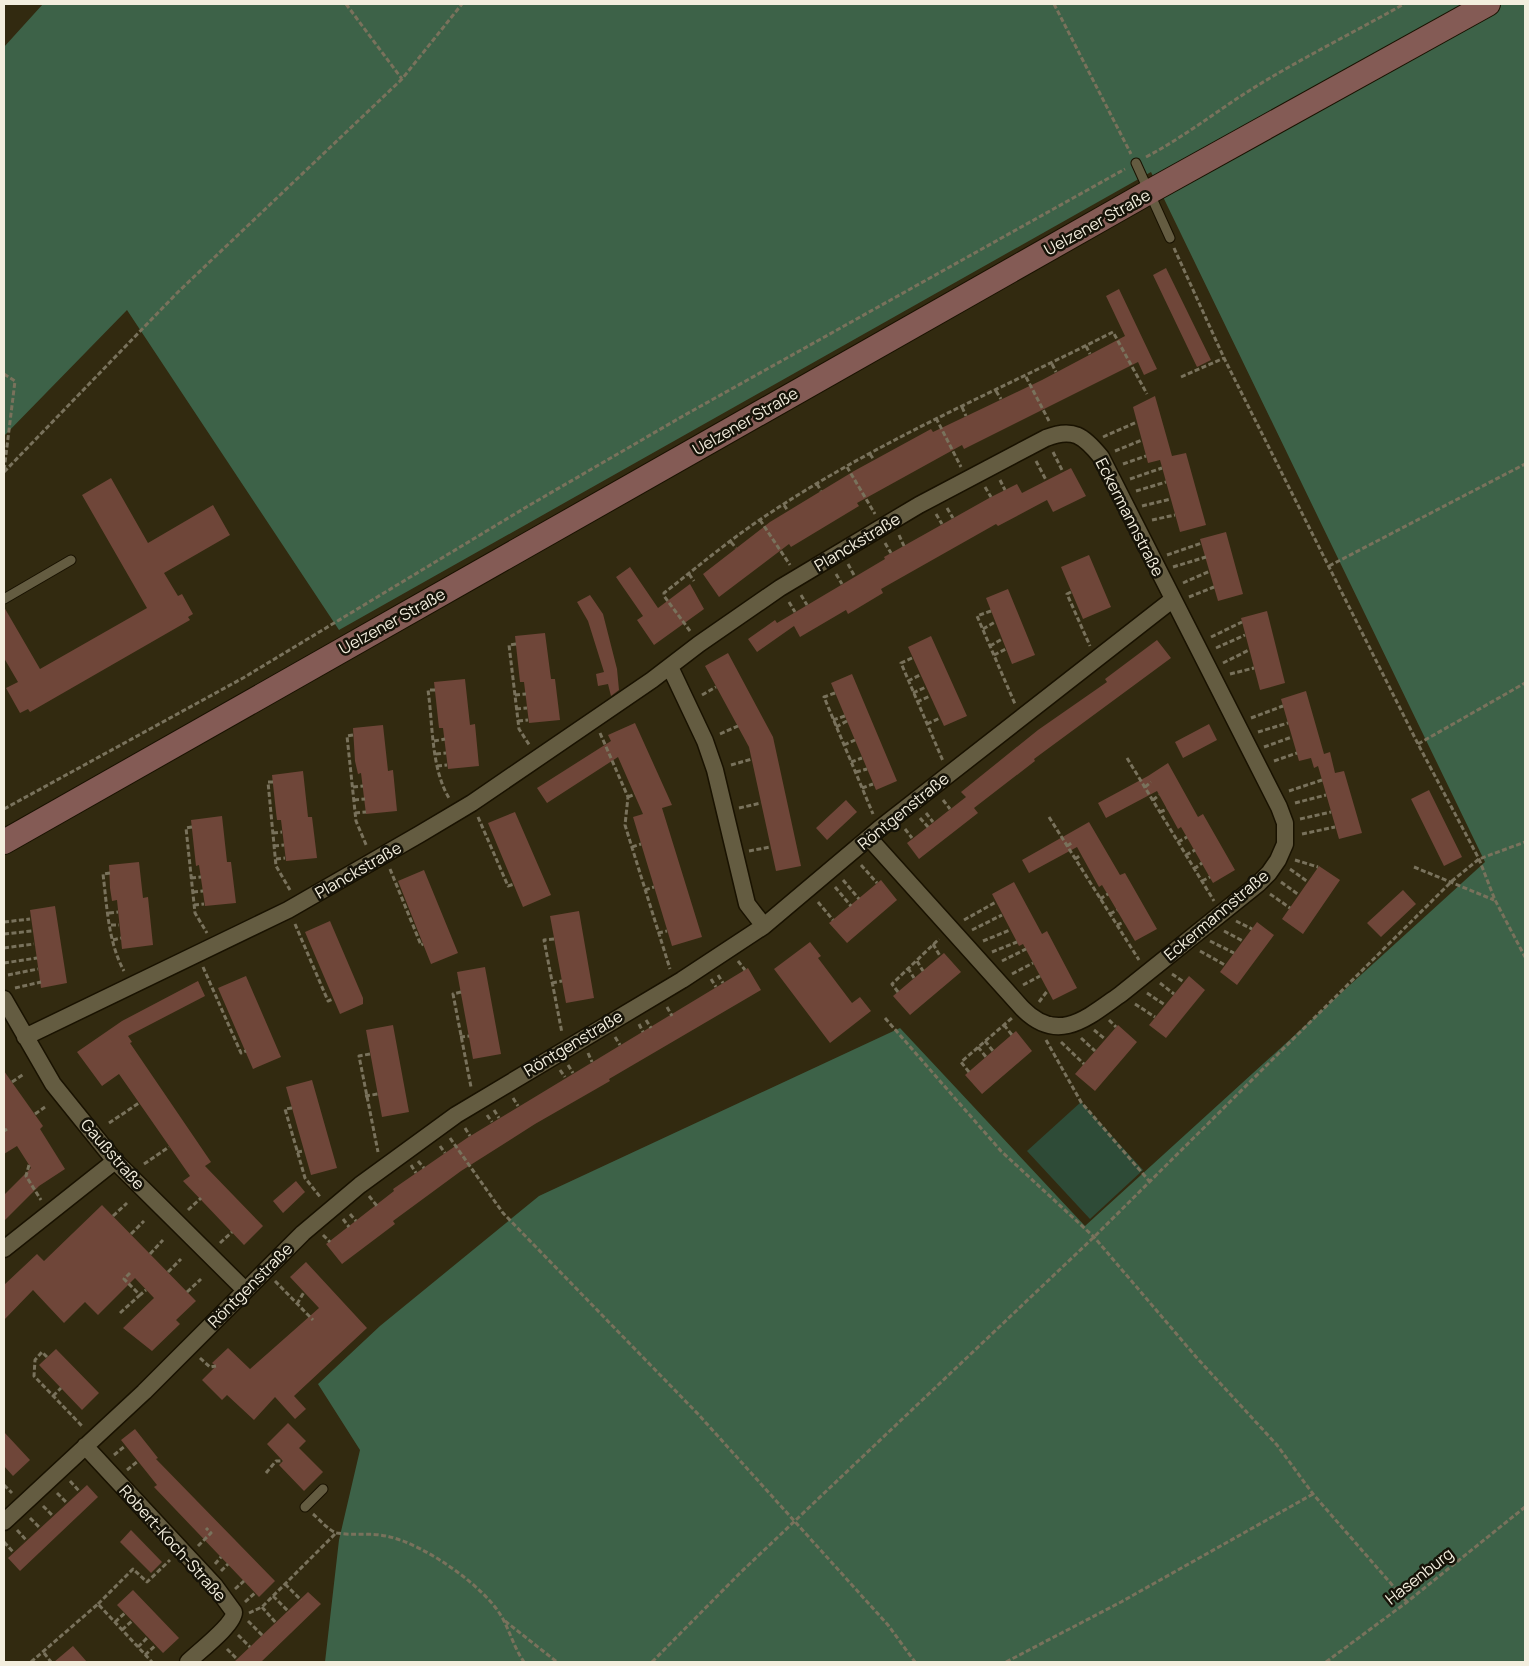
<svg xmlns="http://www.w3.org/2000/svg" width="1529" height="1666" font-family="Manrope,sans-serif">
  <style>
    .green { fill: #2e4b37 }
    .forest { fill: #3d6248 }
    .building { fill: #6f4639 }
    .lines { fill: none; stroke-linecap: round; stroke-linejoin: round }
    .service-casing { stroke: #191200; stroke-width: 11 }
    .minor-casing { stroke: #191200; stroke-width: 19 }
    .secondary-casing { stroke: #191200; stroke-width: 26 }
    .path { stroke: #79725c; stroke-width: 3; stroke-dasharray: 5 2.5; stroke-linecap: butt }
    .service { stroke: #645c41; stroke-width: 9 }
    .minor { stroke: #645c41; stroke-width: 16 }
    .secondary { stroke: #845b55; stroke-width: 24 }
    .labels { text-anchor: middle; stroke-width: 5; stroke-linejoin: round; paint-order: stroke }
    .street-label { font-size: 16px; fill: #f3eede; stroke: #161308 }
  </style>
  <rect width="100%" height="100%" fill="#322a10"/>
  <path class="green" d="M1081,1102L1143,1170L1090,1219L1027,1151Z"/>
  <path class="forest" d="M43,4H1525V1662H325L339,1540L360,1450L318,1384L380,1326L539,1196L900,1028L1085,1226L1485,862L1151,172L339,630L127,310L4,436V47Z"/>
  <path class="building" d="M1166,268L1211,360L1197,367L1153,275Z
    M1119,289L1157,369L1144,375L1138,362L964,449L962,445L857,503L859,506L791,547L789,544L719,597L703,574L770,522L854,471L931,429L933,432L1042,380L1125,336L1106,296Z
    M1155,396L1172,456L1186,453L1206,525L1180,532L1160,460L1148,463L1133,407Z
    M1071,468L1086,496L1053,512L1047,500L998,526L996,524L881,589L883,593L848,614L846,610L800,637L794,626L757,652L748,639L775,620L777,623L885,559L884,557L991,497L1017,484L1022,493Z
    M111,478L148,543L213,505L230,535L164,573L178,596L182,594L193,614L188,617L190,620L30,712L28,709L20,713L6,688L18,682L4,658V607L40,669L147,608L82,495Z
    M1226,532L1243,594L1218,601L1200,539Z
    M1089,555L1111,607L1083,619L1061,567Z
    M630,567L658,608L690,584L704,609L654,645L637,620L643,616L616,577Z
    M1008,589L1035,655L1012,664L986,598Z
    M590,595L603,614L617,669L619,690L611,696L608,684L598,686L596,674L604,672L588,621L577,602Z
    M1267,611L1285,683L1260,690L1241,618Z
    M545,633L551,679H555L560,720L529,723L524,682H520L515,636Z
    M931,636L967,716L944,726L908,647Z
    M1157,640L1171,658L1034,759L1035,761L974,808L978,813L919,859L907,843L966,797L961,792L1038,730L1107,682L1105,679Z
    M728,653L773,737L801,866L776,871L749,747L705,666Z
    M852,674L897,781L876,790L831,683Z
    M465,679L470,725L475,724L479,766L448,769L443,728H439L434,682Z
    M1306,691L1324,754L1330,752L1335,773L1344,771L1362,833L1339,839L1318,766L1314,768L1311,758L1299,761L1281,699Z
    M635,723L672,805L662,808L702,937L672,946L633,817L643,814L618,757L547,803L537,788L611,741L608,735Z
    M1209,724L1217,740L1183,758L1175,742Z
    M383,725L388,771L393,770L397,811L366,814L361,773L358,774L355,761L353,728Z
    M1168,763L1198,817L1203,814L1235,870L1213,883L1181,827L1178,829L1157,791L1106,818L1098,803L1148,776Z
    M303,771L308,817H312L317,858L286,861L281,820H277L276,812L272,775Z
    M1429,790L1462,857L1444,866L1411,799Z
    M846,800L857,812L827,840L816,828Z
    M515,812L551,895L523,907L488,823Z
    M222,816L227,862H231L236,903L205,906L199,865L196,866L191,820Z
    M1089,822L1120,875L1125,873L1157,929L1135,941L1102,885L1099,887L1077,847L1029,873L1022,860Z
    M139,862L143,898L148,897L153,945L122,949L117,900L112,901L110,888L109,865Z
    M1319,866L1340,880L1303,934L1282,919Z
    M424,870L458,953L431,964L398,881Z
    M881,880L897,900L847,943L829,923Z
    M1014,882L1042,934L1047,931L1077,988L1053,1000L1023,944L1019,946L992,894Z
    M1403,890L1416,904L1381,937L1367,923Z
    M55,906L67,983L41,988L30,910Z
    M579,911L594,998L566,1003L550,916Z
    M330,921L363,998V1004L340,1014L305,932Z
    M1257,922L1274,935L1237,985L1220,972Z
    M810,942L821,956L818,958L852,1003L860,997L871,1011L830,1043L774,969Z
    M944,953L961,972L910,1015L893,996Z
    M485,967L501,1054L473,1059L457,972Z
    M748,968L761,990L609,1079L610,1081L535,1124L461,1171L393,1221L395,1224L342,1264L326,1244L394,1191L393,1189L467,1138Z
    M246,976L281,1057L253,1069L218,988Z
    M1189,976L1205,990L1166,1038L1149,1025Z
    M198,981L205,996L128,1036L132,1042L130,1043L211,1162L205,1166L263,1226L244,1245L183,1181L190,1176L119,1074L102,1086L77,1052L122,1021Z
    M393,1025L409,1112L382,1117L366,1030Z
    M1118,1025L1137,1042L1095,1091L1075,1074Z
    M1016,1031L1032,1051L982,1094L965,1075Z
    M4,1071L43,1126L40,1129L65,1169L39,1186L4,1221V1195L31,1168L17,1146L4,1154Z
    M312,1080L337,1168L311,1175L286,1087Z
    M296,1181L305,1192L283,1213L273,1201Z
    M102,1205L196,1301L176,1320L180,1324L152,1351L123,1328L154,1298L135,1278L98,1315L85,1302L64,1323L33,1290L4,1320V1285L37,1254L44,1261Z
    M306,1262L367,1328L294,1396L306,1409L295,1419L275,1397L254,1420L227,1395L222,1400L202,1380L216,1366L212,1363L228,1348L250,1369L319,1308L290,1277Z
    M56,1349L99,1393L82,1410L39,1365Z
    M288,1423L306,1441L299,1448L323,1472L304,1491L279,1465L283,1461L267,1444Z
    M135,1429L158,1458L156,1459L275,1581L259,1597L154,1487L157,1485L121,1440Z
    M4,1432L30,1460L13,1476L4,1466Z
    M87,1485L98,1497L20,1571L8,1558Z
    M131,1530L162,1562L151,1573L120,1542Z
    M133,1590L179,1638L163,1653L117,1605Z
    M308,1592L321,1604L261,1662H234Z
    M73,1646L87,1662H54Z"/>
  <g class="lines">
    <defs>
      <path id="service" d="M1136,163L1170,238
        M4,599L71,560
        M305,1507L323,1489"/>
      <path id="minor" d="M670,667L705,741L715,770L747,904L764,926
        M4,999L53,1084L115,1161L245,1290
        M25,1037L288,910L420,834L472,803L652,680L699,644L780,588L919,505L1046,438C1073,427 1084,436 1101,457L1279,807L1285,823V844L1278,860L1269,873L1258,884L1121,994C1087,1018 1058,1045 1022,1008L869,838
        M4,1249L115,1161
        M85,1446L215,1586L234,1612C234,1625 198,1652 188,1662
        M4,1522L144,1392L303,1233L360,1185L456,1115L682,980L764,926L879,829L1172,600"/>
      <path id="secondary" d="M4,842L1149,192L1488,4"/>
    </defs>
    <use href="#service" class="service-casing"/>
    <use href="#minor" class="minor-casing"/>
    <use href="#secondary" class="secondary-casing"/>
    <path class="path" d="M346,4L402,79
      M1054,4L1131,154
      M1146,157C1188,135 1224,105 1265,81C1310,54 1358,30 1404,4
      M1174,248L1224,358L1418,744L1479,859L1495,900L1525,957
      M1086,346L1090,354
      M1052,364L1056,372
      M4,374L15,381L4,471
      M1026,377L1049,421
      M1181,377L1224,358
      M996,391L1001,399
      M962,407L966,416
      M936,418L961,467
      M1103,437L1137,422
      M1115,451L1142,440
      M1053,452L1063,472
      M870,454L874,460
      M1036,461L1046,480
      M1123,464L1146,456
      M847,467L875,514
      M4,472L178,292L402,79L462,4
      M1130,479L1162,468
      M1000,480L1005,490
      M817,484L821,491
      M985,487L991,497
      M1136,491L1166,482
      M784,505L788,511
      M1142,506L1171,499
      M947,508L953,518
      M936,514L942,524
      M760,520L790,565
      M1152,520L1175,515
      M899,535L904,546
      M731,542L736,548
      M885,543L891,553
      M1167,555L1202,543
      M848,564L855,577
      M1329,566L1525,464
      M1173,567L1206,557
      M689,574L694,581
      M836,574L842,584
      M1183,583L1210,571
      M1071,592L1067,594L1090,646
      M801,595L807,605
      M1189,597L1214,587
      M789,602L795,612
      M991,611L977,616L1015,704
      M983,629L995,622
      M690,631L664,596V593C696,568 727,542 761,519C871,444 995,392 1113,332L1147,394
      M1211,637L1242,622
      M516,644L509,645L519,729L530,746
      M990,646L1002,639
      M1216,648L1245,635
      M994,655L1006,649
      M912,658L901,663L943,761
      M1223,663L1249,650
      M1230,674L1254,668
      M908,681L920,675
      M435,690H428C433,725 431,768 449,798
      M835,693L824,697L873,814
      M913,693L926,687
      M515,695L526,694
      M702,695L716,687
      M917,702L930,696
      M516,709L527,708
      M1251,718L1283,706
      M833,720L845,716
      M518,721L528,720
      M927,724L940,718
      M836,727L847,721
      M1258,732L1288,723
      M600,733L628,797L625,825L670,969
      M720,734L738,726
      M353,735L347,736L356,821L367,847
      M434,741L445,739
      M1418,744L1525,683
      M844,745L855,740
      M1264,747L1292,737
      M436,754L446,753
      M1127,758L1214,901
      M1274,761L1297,753
      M851,762L862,758
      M731,765L752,759
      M437,766L447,765
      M856,772L867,769
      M273,782H268L276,866L290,890
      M353,787L363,786
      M1145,787L1151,782
      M862,788L873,784
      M1289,791L1322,780
      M628,797L635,794
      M354,800L365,799
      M943,800L950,809
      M1153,800L1159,795
      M1295,803L1326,795
      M739,808L761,803
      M4,809L243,678L528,506L683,416L1125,169
      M1160,812L1167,809
      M355,813L366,812
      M926,813L933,822
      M478,817L508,886L514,884
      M1049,817L1139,960
      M920,818L928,827
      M1300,819L1331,812
      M192,827L186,828L195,913L207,933
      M905,829L912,838
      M273,833L282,832
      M1302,834L1335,827
      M1178,842L1187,837
      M274,846L284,845
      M1067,846L1073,842
      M632,847L641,844
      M749,851L770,847
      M1186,855L1195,850
      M276,859L285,858
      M1075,859L1081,855
      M1295,860L1318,867
      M861,865L877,883
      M1414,867L1494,900
      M390,869L421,945L423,944
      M1194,869L1202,863
      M1290,869L1308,882
      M110,873L103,874C107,906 108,942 124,971
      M191,878L201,877
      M843,880L859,899
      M1202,881L1210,877
      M1281,882L1299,895
      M835,887L851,906
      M645,890L654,887
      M193,892L203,891
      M1270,894L1290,908
      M1100,899L1108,894
      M818,902L833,920
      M194,905L204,904
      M109,913L118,912
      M1110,914L1117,910
      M964,920L996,902
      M1236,921L1252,929
      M4,922L30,919
      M295,924L328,1001L333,999
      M111,925H119
      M1117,925L1124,922
      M972,930L1002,915
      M1224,931L1243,941
      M658,933L667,931
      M4,934L32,931
      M554,939L544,940L562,1033
      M113,940L121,938
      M983,941L1010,930
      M1210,941L1234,953
      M933,944L940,956
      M4,948L34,944
      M1200,951L1225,965
      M992,952L1017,942
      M738,961L745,970
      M917,961L923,971
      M1002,961L1026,949
      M4,963L37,958
      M203,967L241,1053L246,1051
      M908,968L914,978
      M1012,974L1033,963
      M1172,974L1184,982
      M8,975L38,969
      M718,975L723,983
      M711,979L716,987
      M552,983L562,981
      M1160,983L1174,994
      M1023,985L1040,976
      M15,988L41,982
      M461,992L453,994L471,1087
      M898,992L892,984L939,939
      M1147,993L1165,1005
      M1039,1002L1048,990
      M1135,1004L1155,1017
      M667,1007L672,1016
      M885,1018L1001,1151L1094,1237L1197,1358L1277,1445L1313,1494L1407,1602
      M646,1020L651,1028
      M1109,1020L1116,1027
      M639,1024L643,1032
      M1004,1025L1012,1035
      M1094,1030L1105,1039
      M460,1037L469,1036
      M615,1037L620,1045
      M1081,1038L1095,1051
      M1046,1040L1081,1102L1150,1182
      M985,1041L993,1051
      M1061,1042L1084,1064
      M978,1047L986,1057
      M588,1053L592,1062
      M370,1054L359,1056L378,1152
      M568,1065L573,1073
      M560,1070L565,1077
      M969,1072L961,1062L1012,1018
      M12,1082L24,1074
      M365,1096L378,1094
      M513,1098L518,1106
      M292,1108L285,1109L305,1178L321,1198
      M494,1110L499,1118
      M35,1114L45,1107
      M487,1115L492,1122
      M109,1123L139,1103
      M465,1128L470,1136
      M4,1131L7,1129
      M450,1138L503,1213L698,1414L888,1625L915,1662
      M440,1146L445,1153
      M297,1152L304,1151
      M418,1161L424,1168
      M144,1164L169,1147
      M29,1165L26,1176L41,1200
      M411,1165L416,1173
      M369,1196L377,1206
      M188,1210L201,1198
      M350,1214L356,1221
      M113,1216L127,1203
      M343,1219L349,1227
      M131,1234L144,1221
      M323,1235L330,1242
      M220,1243L232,1232
      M150,1254L163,1240
      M168,1272L181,1259
      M130,1273L124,1279L140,1295L146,1290
      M275,1281L313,1320
      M187,1292L201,1279
      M297,1304L304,1292
      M120,1313L140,1295
      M47,1357L42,1352L35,1360L34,1376L83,1427
      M200,1358L210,1367L216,1366
      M53,1396L61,1388
      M114,1455L125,1446
      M127,1470L138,1461
      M266,1473L276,1461H283
      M70,1481L79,1491
      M4,1485L12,1493
      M57,1493L67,1503
      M43,1506L53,1516
      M313,1514C319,1519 329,1531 337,1533C353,1536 373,1532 390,1537C425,1545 488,1588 504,1621C511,1635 515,1649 524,1662
      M30,1518L40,1528
      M17,1530L27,1541
      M4,1542L14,1553
      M198,1546L211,1533L206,1528
      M215,1564L221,1557
      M221,1571L228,1564
      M285,1584L301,1600
      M235,1589L244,1581
      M273,1596L289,1612
      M245,1602L255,1593
      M98,1604L133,1569L147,1582L170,1560
      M262,1607L276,1623
      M249,1613L262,1607L336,1533
      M248,1621L263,1636
      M505,1621L557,1662
      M115,1622L125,1613
      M122,1630L132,1621
      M238,1635L250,1647
      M138,1647L148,1637
      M227,1649L237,1659
      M44,1653L51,1662
      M145,1655L156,1645
      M31,1662L98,1604L152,1662
      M652,1662L740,1573L1094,1237L1452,881L1479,859L1525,842
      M1006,1662L1121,1602L1313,1494
      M1326,1662L1407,1602L1525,1507"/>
    <use href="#service" class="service"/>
    <use href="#minor" class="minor"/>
    <use href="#secondary" class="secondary"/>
  </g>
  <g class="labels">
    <g class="street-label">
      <text transform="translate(1097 222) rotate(-29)" y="6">Uelzener Straße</text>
      <text transform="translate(745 421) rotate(-30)" y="6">Uelzener Straße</text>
      <text transform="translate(1130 517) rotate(63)" y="6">Eckermannstraße</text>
      <text transform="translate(857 542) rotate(-31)" y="6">Planckstraße</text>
      <text transform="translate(392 621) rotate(-29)" y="6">Uelzener Straße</text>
      <text transform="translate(903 811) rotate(-39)" y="6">Röntgenstraße</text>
      <text transform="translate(358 870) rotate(-30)" y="6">Planckstraße</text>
      <text transform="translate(1216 915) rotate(-40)" y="6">Eckermannstraße</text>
      <text transform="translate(573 1043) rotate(-31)" y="6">Röntgenstraße</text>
      <text transform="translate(113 1154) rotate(49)" y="6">Gaußstraße</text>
      <text transform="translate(250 1285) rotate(-45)" y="6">Röntgenstraße</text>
      <text transform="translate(173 1543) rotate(48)" y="6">Robert-Koch-Straße</text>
      <text transform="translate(1419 1576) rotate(-38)" y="6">Hasenburg</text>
    </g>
  </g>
  <rect width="1529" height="1666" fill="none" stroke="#f3eede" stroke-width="10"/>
</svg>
